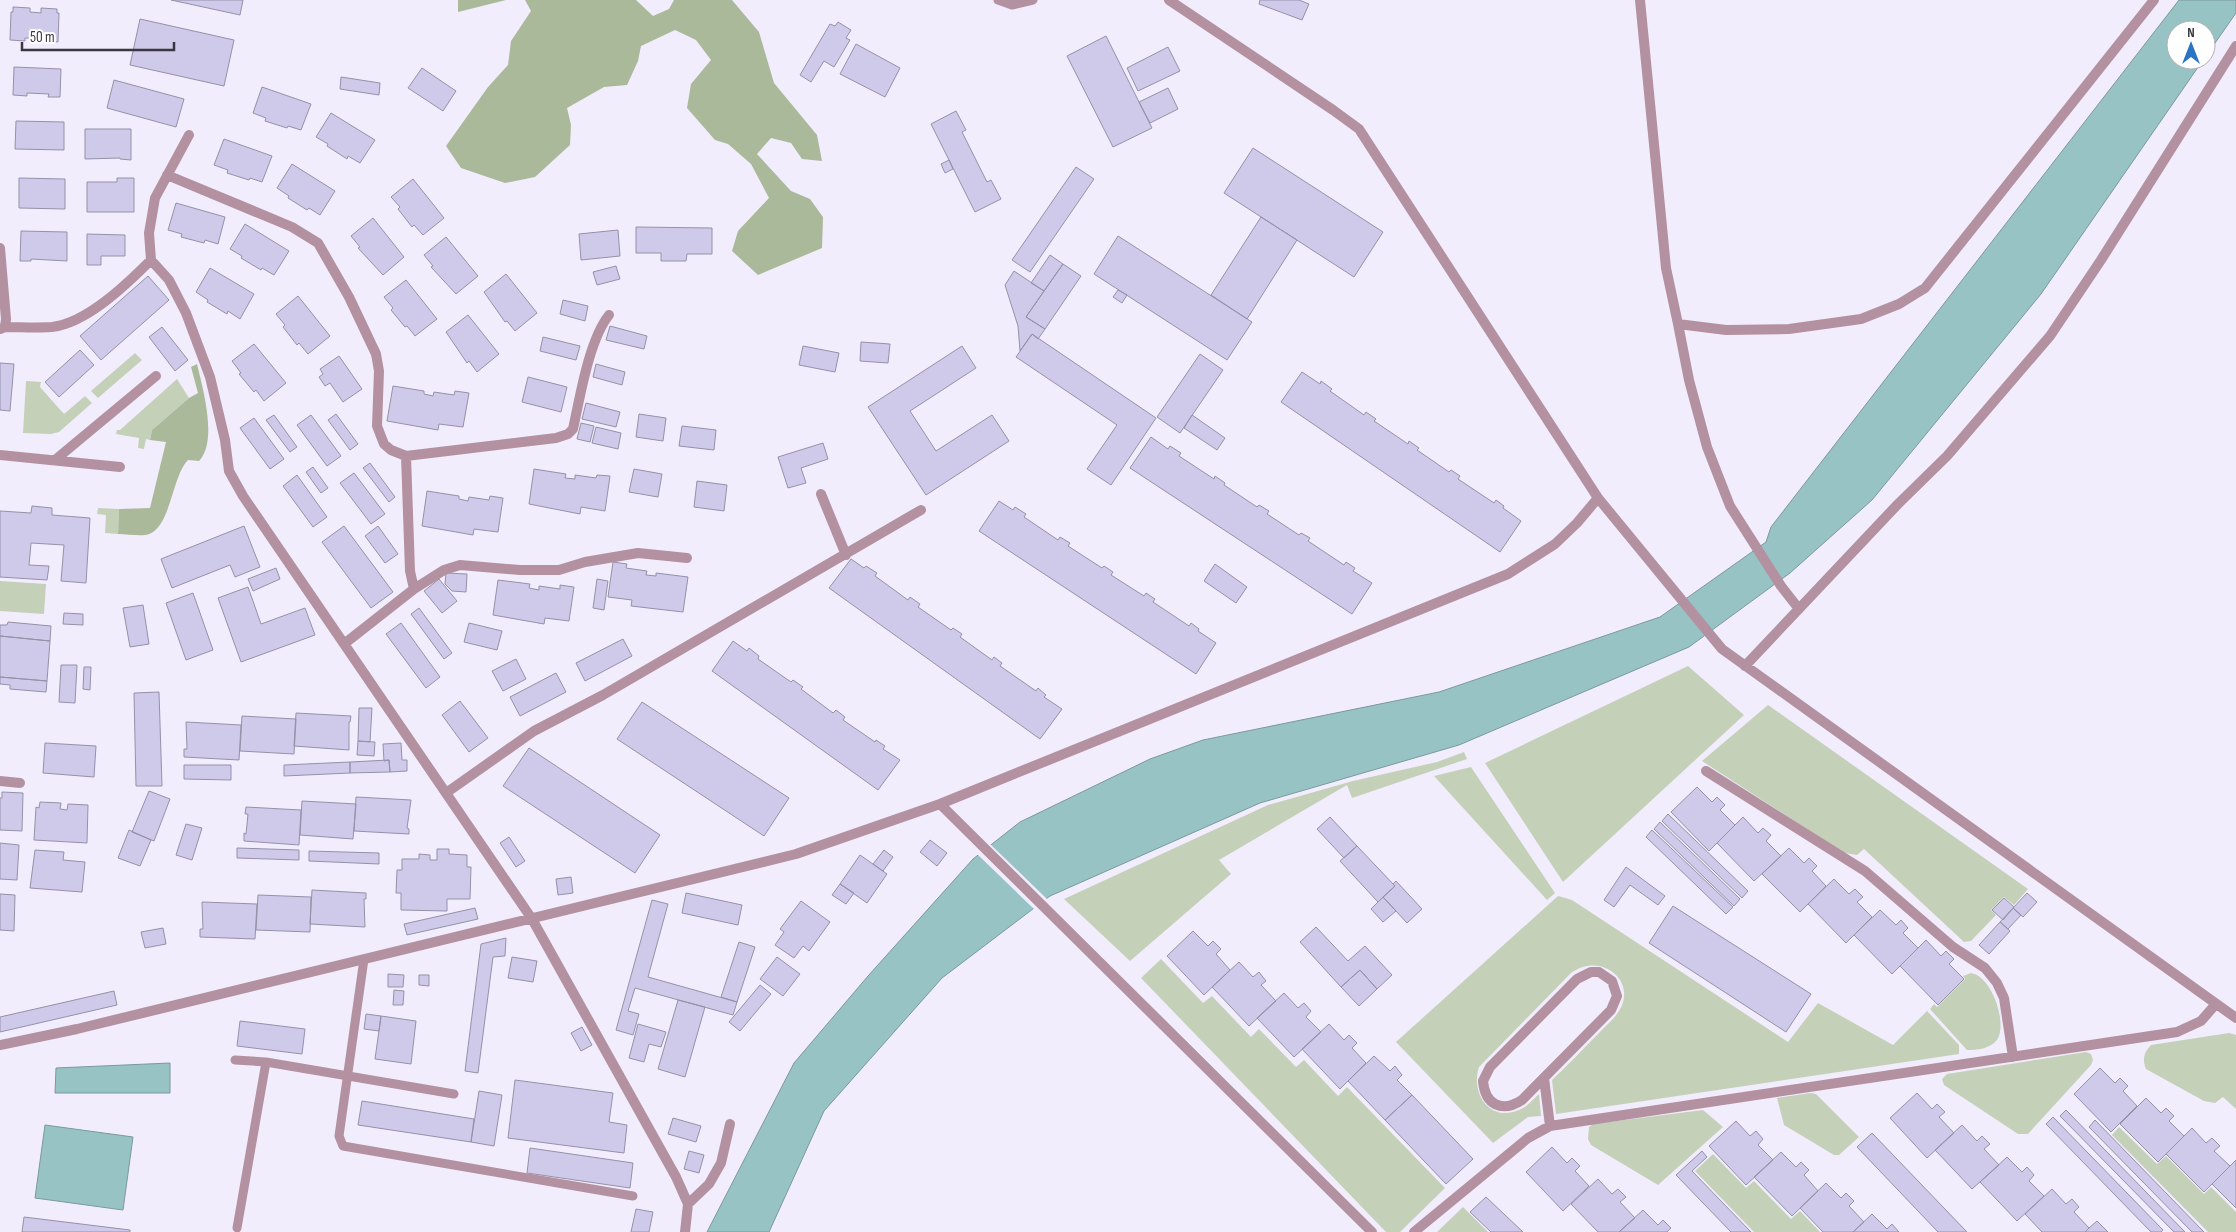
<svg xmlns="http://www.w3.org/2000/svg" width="2236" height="1232" font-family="'Sofia Sans Condensed',sans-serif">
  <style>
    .green { fill: #c5d0b9 }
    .forest { fill: #aab99a }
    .water { fill: #97c3c5; stroke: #7b999d }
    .pier { fill: #f2edfd }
    .building { fill: #cfc9ea; stroke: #9591a9 }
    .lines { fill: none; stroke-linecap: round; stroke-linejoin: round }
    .lane { stroke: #b391a1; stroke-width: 9 }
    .street { stroke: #b391a1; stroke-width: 10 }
  </style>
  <rect width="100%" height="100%" fill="#f2edfd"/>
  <path class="green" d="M135,353L142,360L98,398L91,391Z
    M177,379L189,398L152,430L150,440L146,439L144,449L138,448L139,438L116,434L117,430H120Z
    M26,381L41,382L40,387L64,414L85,396L92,403L59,432L51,434L23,433Z
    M98,508L119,509L118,534L105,533L106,515L97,514Z
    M0,581L46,584L44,614L0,611Z
    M1688,666L1744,715L1563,882L1485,763Z
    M1768,705L2028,889L2014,905L2004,897L1991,910L1996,915L1971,941L1964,942L1864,849L1857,855L1844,853L1702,761Z
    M1464,752L1467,759L1352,798L1347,785L1219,860L1231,874L1130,961L1064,899L1268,805L1353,781L1437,762Z
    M1471,767L1555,893L1547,900L1434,776Z
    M1558,896L1572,900L1788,1042L1818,1003L1893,1045L1927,1011L1959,1045V1054L1556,1114L1552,1080C1567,1066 1581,1051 1596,1036C1603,1028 1613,1021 1619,1011C1638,981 1601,951 1571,973L1479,1067C1470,1094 1491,1124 1521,1109C1528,1106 1533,1099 1539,1094L1541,1116L1528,1117L1493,1143L1396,1042Z
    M1161,959L1203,1003L1212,996L1251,1037L1259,1029L1296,1067L1304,1060L1338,1096L1347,1087L1445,1188L1400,1232H1386L1141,978Z
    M1971,973C1992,976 2008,1024 1997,1040C1990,1049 1977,1050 1967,1050L1930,1009L1934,1004L1937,1007L1965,979L1963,976Z
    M2229,1033L2236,1035V1109L2223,1097L2215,1103L2204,1101L2146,1069C2142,1059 2144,1052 2151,1045Z
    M2086,1052L2091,1054L2093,1060L2091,1065L2028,1134H2018L1944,1085L1942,1079L1947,1074Z
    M1811,1093L1816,1094L1859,1137L1839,1155H1834L1784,1125L1777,1098Z
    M1703,1110L1723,1127L1658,1185L1591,1145L1588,1139L1589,1127L1593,1124Z
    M2119,1127L2157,1164L2166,1156L2204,1194L2211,1187L2236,1212V1232H2208L2112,1135Z
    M1713,1154L1746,1188L1754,1181L1791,1219L1800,1211L1820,1232H1754L1695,1171Z
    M1463,1207L1488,1232H1437Z"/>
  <path class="forest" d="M458,0H506L458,12Z
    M525,0H636L653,16L669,9L674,0H732L759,32L774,83L817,135L822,161L802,159L791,143L771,138L757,154L791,191L810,199L823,217L822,248L758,275L732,251L738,231L769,198L751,164L728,144L715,140L687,108L691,84L711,60L696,40L675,30L641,46L638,61L627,85L604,87L567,108L571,125L570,145L535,177L505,183L461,168L446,146L488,87L508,65L511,41L531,11Z
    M197,364C203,389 218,441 199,461L188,460C171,477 171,532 145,535C137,536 127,534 118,534L119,509L150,508L166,442L150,440L152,430L189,398L198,393L191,367Z"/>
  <path class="water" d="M2179,0H2236V13L2206,56V30H2176V60H2203L2041,294L1872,500L1790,573L1689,647L1459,745L1260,803L1050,896L942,978L824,1111L769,1232H707L794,1063L868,976L973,859L1020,822L1150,759L1203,740L1439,692L1660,617L1766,542L1771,527Z
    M170,1063V1093H55L56,1068Z
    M45,1125L133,1137L123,1210L35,1198Z"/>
  <path class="pier" d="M989,843L1048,900L1035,910L976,853Z"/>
  <path class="building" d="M171,0H243L240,15Z
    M1260,0H1299L1309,4L1302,20L1259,4Z
    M13,7L30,8V12L41,13V8L57,9V13H59L58,42L46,41V39L25,38V41L10,40L11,12H13Z
    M140,19L234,40L224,86L130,65Z
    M838,22L851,30L846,38L850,40L834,67L824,61L811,82L800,75L830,24L835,26Z
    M1106,36L1152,128L1113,147L1067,56Z
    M856,44L900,68L885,97L840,74Z
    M1168,47L1180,71L1138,91L1127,68Z
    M14,67L61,69L60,97H48L49,94L27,93V96L13,95Z
    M422,68L456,91L443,111L408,88Z
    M341,77L380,83L379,95L340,89Z
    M114,80L184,99L176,127L107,108Z
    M262,87L311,104L301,130L288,126L287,128L265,121L266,118L253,113Z
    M1168,88L1178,109L1150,123L1139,102Z
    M956,111L966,130L962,132L987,182L991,180L1001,199L975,212L931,124Z
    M331,113L375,140L360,163L348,156L347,159L327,146L328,144L316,137Z
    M16,121L64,122V150L15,149Z
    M85,129H131V160L120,159V158L85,159Z
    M224,139L272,156L262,182L250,178L249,180L227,173L228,170L214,165Z
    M1253,148L1383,232L1354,277L1224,193Z
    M949,160L953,169L945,173L941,164Z
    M292,164L335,191L320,215L309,208L307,210L288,198L289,196L277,188Z
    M1076,167L1094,179L1030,272L1012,260Z
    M19,178L65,179V209L19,208Z
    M117,178H134V212H87V182H117Z
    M413,179L444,218L423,235L414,225L412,227L398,209L400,207L391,197Z
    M176,203L225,217L218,244L205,240L204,243L181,237L182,234L168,230Z
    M1261,217L1297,240L1247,319L1211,295Z
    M373,218L404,257L383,275L358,248L360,247L351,236Z
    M245,224L289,251L274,275L262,268L261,270L241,258L242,256L230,249Z
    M636,227L712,228V254H687L686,261H661V253H636Z
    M618,230L620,256L581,260L579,234Z
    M21,231L67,232V261L31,259V261H20Z
    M87,234L125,235V256H101V265H87Z
    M1118,236L1252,322L1227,360L1094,274Z
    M446,237L478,276L456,294L431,267L433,266L424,255Z
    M1050,255L1063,264L1044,291L1031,283Z
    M1063,264L1081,276L1045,329L1026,317Z
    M616,266L620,279L597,285L593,272Z
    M210,268L254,294L240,319L228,311L227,314L207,302L208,300L196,292Z
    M1014,271L1044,291L1026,317L1045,329L1038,339L1032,334L1020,351L1018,326L1005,285Z
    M506,274L537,313L515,331L507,321L505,322L484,292Z
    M148,276L169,300L101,360L80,336Z
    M406,280L437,319L415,336L407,326L405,327L391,310L393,308L384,297Z
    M1118,290L1127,295L1122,303L1113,297Z
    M298,296L330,336L308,354L299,343L297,345L283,327L285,325L276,314Z
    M563,300L588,306L585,321L560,314Z
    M468,315L499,354L477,372L469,361L467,363L446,332Z
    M610,326L647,336L644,349L606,340Z
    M162,327L188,360L175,371L149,337Z
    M1032,334L1156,418L1111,485L1087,469L1117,425L1016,357Z
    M543,337L580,346L576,360L540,351Z
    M861,342L890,344L888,363L860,361Z
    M254,344L286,383L264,401L256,390L254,392L239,374L241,373L232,361Z
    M803,346L839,353L835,372L799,365Z
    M962,346L976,368L910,411L936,451L992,415L1009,441L926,495L868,407Z
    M80,350L94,365L59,397L45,382Z
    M1200,354L1223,370L1180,433L1157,417Z
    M339,356L362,389L343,402L330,383L325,386L319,377L323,374L320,369Z
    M0,363L14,364L10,411L0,410Z
    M596,364L625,372L622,385L593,377Z
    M1302,372L1320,384L1321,381L1332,389L1330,391L1364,415L1366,412L1376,419L1374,421L1408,444L1409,441L1419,448L1417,450L1449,472L1451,470L1460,476L1458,479L1494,503L1496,500L1504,506L1503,508L1521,521L1500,552L1281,402Z
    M528,377L567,387L561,412L522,402Z
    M393,386L424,391V394L433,396L434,392L454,395L455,391L469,393L463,427L439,424L438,430L387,421Z
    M586,403L620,412L616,427L582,419Z
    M336,414L358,444L350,450L328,420Z
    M639,414L666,418L663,441L636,437Z
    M274,415L297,447L290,452L266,420Z
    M311,415L341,456L327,466L297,425Z
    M1192,415L1225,438L1217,450L1184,428Z
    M254,418L284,459L270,469L240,428Z
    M581,423L594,426L590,442L577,439Z
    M682,426L716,430L714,450L679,446Z
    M596,427L621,433L618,449L592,443Z
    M1151,437L1168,449L1170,446L1181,453L1179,456L1214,479L1215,476L1225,483L1224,485L1257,507L1259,505L1269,511L1267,514L1299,535L1301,533L1310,538L1308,541L1344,565L1346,562L1355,568L1353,571L1372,583L1352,614L1130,468Z
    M823,443L828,459L801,468L806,483L788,488L778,457Z
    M370,463L395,497L389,502L363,468Z
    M313,467L328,488L321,493L306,472Z
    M534,469L566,474L565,478L575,479V475L596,478L597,475L610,476L605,511L581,507L580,514L529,504Z
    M634,469L662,474L658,497L629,492Z
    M354,473L385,514L371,524L340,483Z
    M297,475L327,517L313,527L283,486Z
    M697,481L727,485L724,511L694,507Z
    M427,491L459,496V499L468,501L469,497L489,500L490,496L503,498L498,532L474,529L473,535L422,526Z
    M999,501L1013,510L1015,507L1026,514L1024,517L1058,540L1060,537L1070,543L1068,546L1102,568L1104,566L1113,572L1111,575L1144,596L1146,593L1155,599L1153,602L1189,626L1191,623L1199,629L1198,631L1216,643L1196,674L979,531Z
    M32,506L52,508V515L90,518L86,583L61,581L64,545L31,543L29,565L49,566L47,580L0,577V511L31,513Z
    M244,526L260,567L235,577L230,565L172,588L161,559Z
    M344,526L393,592L371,608L322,542Z
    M378,526L398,554L385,563L365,536Z
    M851,559L864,568L866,566L877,573L875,576L908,600L910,597L920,604L918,607L951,630L953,628L962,634L960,637L992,660L994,657L1002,663L1000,666L1036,691L1038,688L1046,695L1044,697L1062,709L1040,739L829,588Z
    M613,562L627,564L626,568L647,571L646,575L656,576V573L688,577L683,612L631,606L632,600L608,597Z
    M1215,564L1247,587L1236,603L1204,581Z
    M276,568L280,579L253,591L248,579Z
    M446,573L467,574L466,592L452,591L445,584Z
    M439,579L457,601L442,613L424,591Z
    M597,579L608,581L604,610L593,608Z
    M498,580L530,584L529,588L539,590V586L560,589V585L574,587L569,621L545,618L544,624L493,615Z
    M248,587L261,624L305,608L315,635L241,662L218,598Z
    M193,593L213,650L186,660L166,603Z
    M143,605L149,644L130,647L123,608Z
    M419,608L452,653L444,659L411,614Z
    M64,613L83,614V625L63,624Z
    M8,622L51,626L50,641L0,636V625H7Z
    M401,623L440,677L426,688L386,634Z
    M469,623L502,631L497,650L464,642Z
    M0,636L50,641L47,681L0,677Z
    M623,639L632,656L585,681L576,663Z
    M733,641L747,651L749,648L759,656L758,659L791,682L793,680L803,687L801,689L833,713L836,710L845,717L843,720L875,742L876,740L885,746L883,749L900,760L878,790L712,671Z
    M516,659L526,679L503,691L492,671Z
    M61,665H77L75,703L59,702Z
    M84,667H91L90,690L83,689Z
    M556,673L566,692L520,716L510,697Z
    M0,677L47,681L46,692L10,689V685L0,684Z
    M159,692L162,786H136L134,693Z
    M460,701L488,738L469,752L442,715Z
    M642,702L789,798L764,836L617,739Z
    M359,708H372L370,742L358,741Z
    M296,713L351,716L350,722H349V750L294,746Z
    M242,716L296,719L294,754L240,751Z
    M186,722L241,725L239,760L184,757V749H187Z
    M358,741L375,742L374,756L357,755Z
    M45,743L96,746L94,777L43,773Z
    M401,743L402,760H407V771L390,772L389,760L384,761L383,744Z
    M529,748L660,835L635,873L503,786Z
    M389,760L390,772L350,773V762Z
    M350,762V773L284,776V765Z
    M184,765H231V780L184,779Z
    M1697,787L1712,802L1717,797L1725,805L1720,810L1735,825L1709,851L1671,812Z
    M149,791L170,799L154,841L132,832Z
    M2,792L23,793L22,831L0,830V798H2Z
    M356,797L411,800L407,828L409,829V834L354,831Z
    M302,801L356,804L353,839L300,835Z
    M40,802L61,803L60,809L67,810L68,804L88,805L87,843L34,840L36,807L39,808Z
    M246,807L301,810L299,845L244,841V833L246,834L248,814H245Z
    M1668,814L1748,891L1742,898L1662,821Z
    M1330,817L1357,846L1344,858L1317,829Z
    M1743,817L1758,833L1763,828L1771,835L1766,841L1781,856L1754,881L1717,843Z
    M1660,822L1740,899L1734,906L1654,829Z
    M186,824L202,828L192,860L176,855Z
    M129,830L151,840L140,866L118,858Z
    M1652,830L1733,907L1726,914L1646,837Z
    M509,837L525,861L516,867L500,843Z
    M930,840L947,853L937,866L920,852Z
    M0,843L19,845L17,880L0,879Z
    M1357,846L1395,886L1378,902L1340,861Z
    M237,848L299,850V860L237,858Z
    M1789,848L1804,863L1809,858L1817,866L1812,871L1826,886L1800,912L1762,874Z
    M437,849H449V854L467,855V867H471L470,899H447V911L401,910V893H396L397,870H402V859H419V854L430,855V860H437Z
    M35,850L64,852L63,860L85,862L82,892L30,888Z
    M884,850L893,857L883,871L873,864Z
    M309,851L379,853V864L309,861Z
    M860,855L887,874L867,903L840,884Z
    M1626,867L1665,896L1658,905L1630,885L1614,907L1604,900Z
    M571,877L573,893L558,895L556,879Z
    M1834,879L1849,894L1855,889L1863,897L1857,902L1872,917L1846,943L1808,904Z
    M1396,881L1422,909L1407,923L1383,897L1395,886L1393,884Z
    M840,884L854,893L846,904L832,895Z
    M312,890L366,893V899H364L365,927L310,924Z
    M686,893L742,905L738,925L682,913Z
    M2027,893L2037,902L2023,917L2013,908Z
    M0,894L15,895L14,931L0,930Z
    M258,895L311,897L310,932L256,930Z
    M1383,897L1396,911L1383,922L1371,909Z
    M2004,898L2014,907L2003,920L1992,910Z
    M652,900L668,904L648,977L737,1002L733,1015L635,988L628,1011L639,1014L633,1035L616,1030Z
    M801,901L830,922L809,951L803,946L794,958L775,945L784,932L780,929Z
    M202,902L257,904L255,939L200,937V929H203Z
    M1673,906L1811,994L1786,1032L1649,943Z
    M475,908L478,919L407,935L404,924Z
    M2013,908L2021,915L2008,929L2000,922Z
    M1880,910L1896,925L1901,920L1908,928L1903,933L1918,948L1892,974L1854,935Z
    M2000,922L2010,931L1989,954L1979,945Z
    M1316,927L1348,961L1365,946L1392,975L1377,989L1360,970L1341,987L1300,942Z
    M163,928L166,944L145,948L141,932Z
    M1193,931L1208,946L1213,941L1221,949L1216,954L1230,970L1204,995L1167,956Z
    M506,938L505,956L493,957L478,1073L465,1071L481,944Z
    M1926,940L1941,956L1946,951L1954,959L1949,964L1964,979L1938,1005L1900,966Z
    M739,942L755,947L737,1002L721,997Z
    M512,957L537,961L533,982L508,978Z
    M777,957L800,974L783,996L760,979Z
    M1239,962L1253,977L1259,972L1266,981L1261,985L1276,1001L1249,1026L1212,987Z
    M1360,970L1377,989L1359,1006L1341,987Z
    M388,974L404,975L403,987H388Z
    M419,975H429V986L419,985Z
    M760,985L771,994L740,1031L729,1022Z
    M394,990L404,991L403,1005H393Z
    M114,991L117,1005L0,1032V1017Z
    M1284,993L1298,1008L1304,1003L1311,1011L1306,1017L1321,1032L1294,1057L1257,1018Z
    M678,1000L705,1007L685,1077L658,1069Z
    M366,1014L381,1016L379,1031L364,1029Z
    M381,1016L416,1021L411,1064L375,1059Z
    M240,1021L305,1029L302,1054L237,1046Z
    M638,1024L666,1032L661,1047L649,1044L644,1062L629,1058Z
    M1329,1024L1344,1040L1349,1035L1357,1043L1352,1048L1366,1063L1340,1089L1302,1049Z
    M582,1027L592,1045L581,1051L571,1033Z
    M1374,1056L1390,1071L1395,1066L1402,1075L1397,1080L1412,1095L1385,1120L1348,1081Z
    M2100,1068L2115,1083L2120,1078L2128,1086L2123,1091L2137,1106L2111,1132L2074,1094Z
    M515,1080L613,1093L609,1122L627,1125L624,1153L508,1138Z
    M479,1091L502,1095L494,1146L471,1142Z
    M1917,1093L1932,1109L1937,1104L1945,1112L1939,1117L1954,1133L1927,1158L1890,1118Z
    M1412,1095L1473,1159L1446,1184L1385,1120Z
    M2146,1098L2161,1113L2166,1108L2174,1116L2169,1121L2184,1136L2158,1162L2120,1124Z
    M362,1101L474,1119L471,1142L358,1125Z
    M2066,1110L2185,1232H2174L2060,1116Z
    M2053,1117L2163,1230L2161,1232H2151L2046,1124Z
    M673,1118L701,1126L696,1142L668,1134Z
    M2095,1120L2204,1232H2192L2089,1127Z
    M1736,1121L1750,1136L1756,1131L1763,1139L1758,1145L1773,1160L1746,1185L1709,1146Z
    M1962,1125L1977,1141L1982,1136L1990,1144L1984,1149L1999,1165L1972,1189L1935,1150Z
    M2192,1128L2206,1143L2212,1138L2220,1146L2214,1151L2230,1166L2204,1192L2166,1154Z
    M1872,1133L1967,1232H1938L1857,1147Z
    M1552,1147L1567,1163L1572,1158L1580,1166L1575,1171L1589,1186L1563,1211L1526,1172Z
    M530,1148L633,1163L630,1188L527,1173Z
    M689,1151L704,1155L699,1173L684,1169Z
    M1702,1151L1707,1157L1692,1171L1751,1232H1731L1676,1175Z
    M1781,1152L1796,1167L1801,1162L1809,1170L1804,1175L1818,1191L1792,1216L1754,1177Z
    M2007,1157L2022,1172L2027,1167L2034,1175L2029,1181L2044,1196L2017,1221L1980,1182Z
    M2236,1160V1208L2212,1184Z
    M1598,1179L1612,1194L1618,1189L1626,1197L1620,1202L1635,1218L1619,1232H1598L1571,1204Z
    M1826,1183L1841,1198L1846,1193L1854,1201L1849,1206L1864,1222L1853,1232H1823L1800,1208Z
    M2052,1189L2066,1204L2072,1199L2079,1207L2074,1212L2089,1228L2085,1232H2042L2025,1214Z
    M1486,1197L1523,1232H1491L1470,1212Z
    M636,1209L653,1212L649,1232H631Z
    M1643,1210L1658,1225L1663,1220L1671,1228L1667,1232H1619Z
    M1872,1214L1887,1229L1892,1224L1899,1232H1853Z
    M24,1217L130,1230V1232H22Z
    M2097,1221L2108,1232H2085L2089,1228Z"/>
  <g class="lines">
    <path class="lane" d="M998,0L1012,5L1033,0
      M364,959L339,1136L343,1146L633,1196
      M235,1060L266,1062L454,1094
      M237,1228L266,1062"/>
    <path class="street" d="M1640,0L1666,268L1678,324L1726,330L1789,329L1861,319L1899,304L1925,288L2154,0
      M167,175L292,227L318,243L349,297L376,354L379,371L377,426L384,444L391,450L406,456L410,571L414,589
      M0,248L6,319L5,327L0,329
      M151,260L169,280L186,313L210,377L225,440L229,471L243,496L532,919L676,1177L688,1204L685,1232
      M1678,324L1689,380L1707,447L1730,506L1781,586L1799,609
      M5,327C20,327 36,328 52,327C87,323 127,284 151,260L149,233L155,198L189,135
      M0,455L120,467
      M406,456L556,438L568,434L573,429C580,397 589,340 609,315
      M55,460L156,376
      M821,494L846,555
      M1598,498L1722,649L2236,1018
      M344,644L414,589L444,570L460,565L520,570H559L585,562L638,553L687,558
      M1745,666L1898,504L1947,456L2050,336L2101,260L2236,46
      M1706,771L1865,871L1953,947L1985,968L1997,983L2004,998L2013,1057
      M0,781L20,783
      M446,793L534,731L603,695L921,510
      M940,804L1372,1232
      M1591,972H1599L1612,981L1617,996L1611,1010L1522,1100C1502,1113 1485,1105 1483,1081L1490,1067L1577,979Z
      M0,1045L77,1029L796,854L940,804L1508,574L1555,544L1577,523L1598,498L1359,129L1333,110L1169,0
      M1544,1078L1550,1126
      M688,1204L709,1184L721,1163L730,1124
      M1414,1232L1528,1138L1550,1126L2177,1032L2201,1021L2215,1005"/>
  </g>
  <g transform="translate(2191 45)"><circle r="24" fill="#ffffff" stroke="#b0afb3"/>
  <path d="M0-4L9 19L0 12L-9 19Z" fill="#2a74c4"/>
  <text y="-8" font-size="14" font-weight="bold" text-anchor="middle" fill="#3a3741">N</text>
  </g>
  <path d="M22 42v8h152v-8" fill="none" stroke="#3a3741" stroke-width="2.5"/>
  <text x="30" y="42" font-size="15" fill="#3a3741" stroke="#ffffff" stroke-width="4" paint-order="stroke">50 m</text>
</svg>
